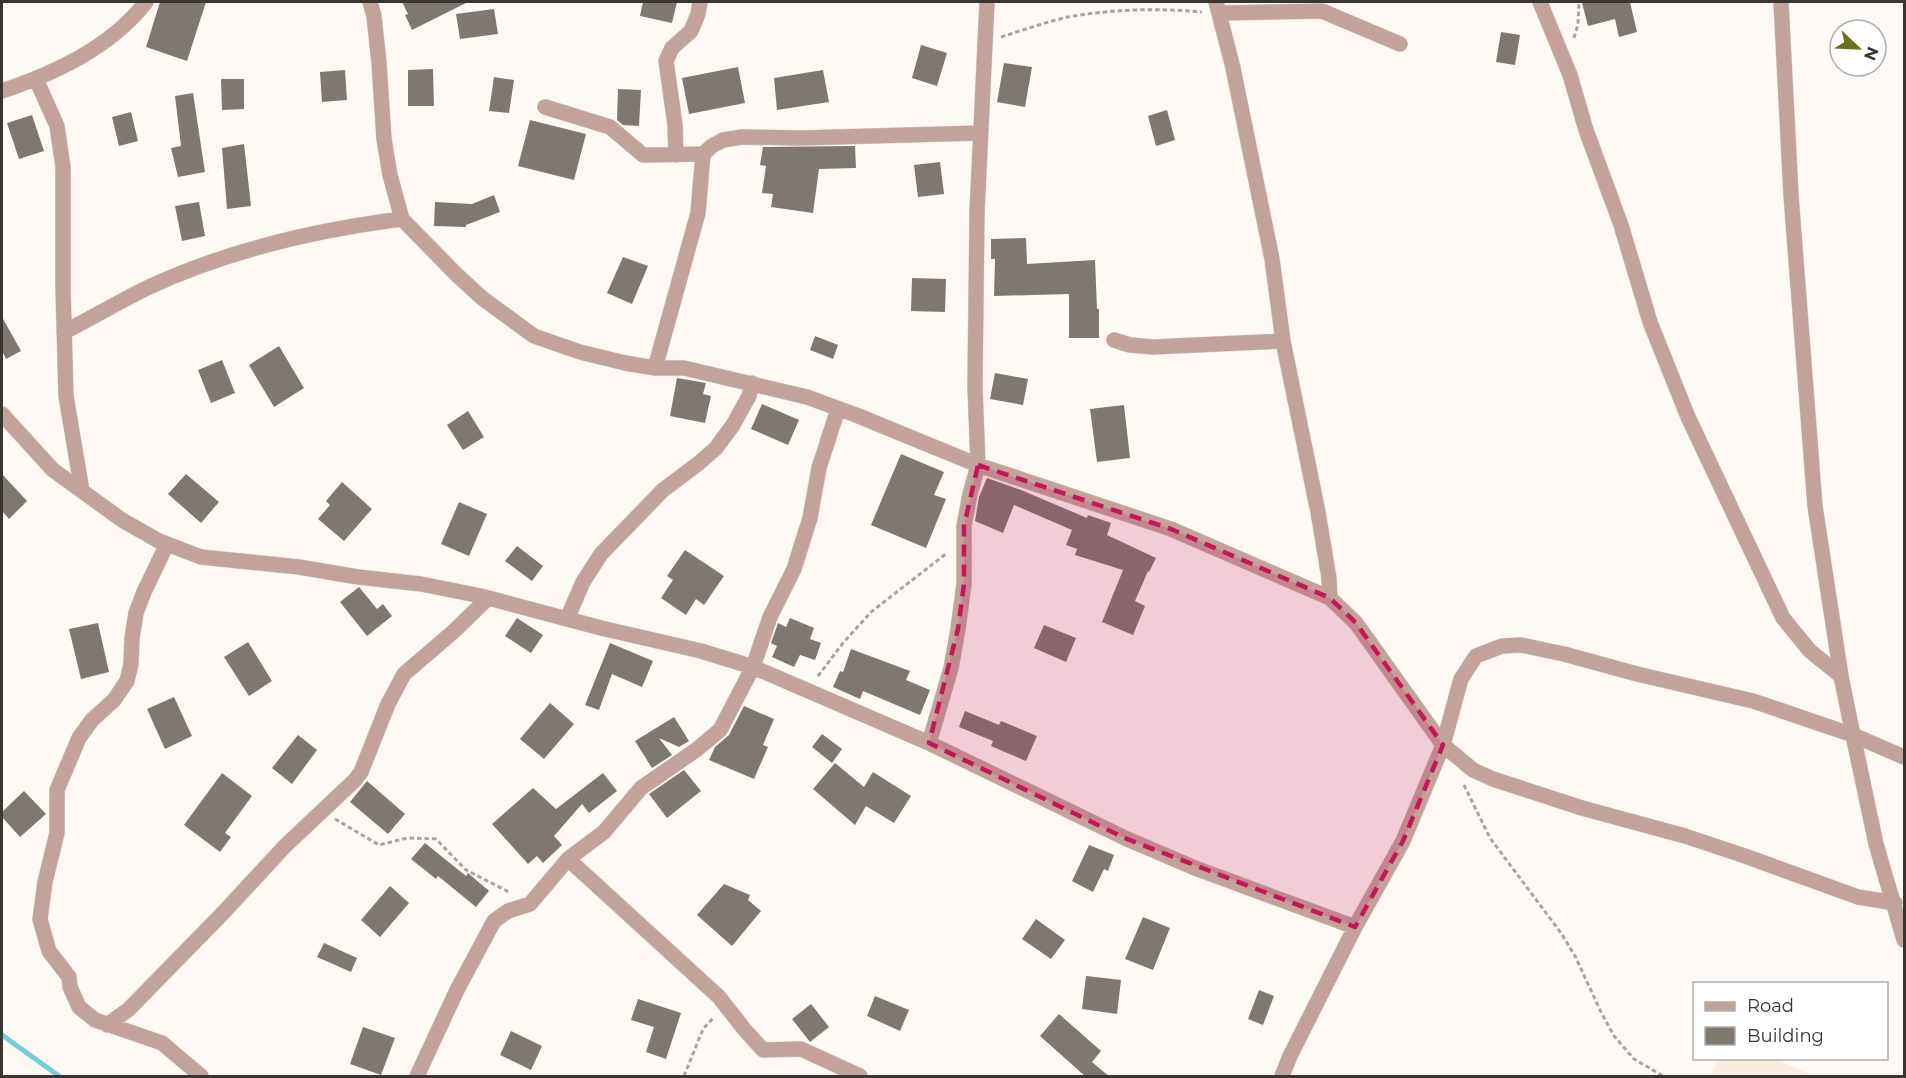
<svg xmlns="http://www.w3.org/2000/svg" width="1906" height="1078" font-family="Montserrat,sans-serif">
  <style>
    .built { fill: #faede0 }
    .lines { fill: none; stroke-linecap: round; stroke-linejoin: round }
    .stream { stroke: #72cfd8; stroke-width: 5 }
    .building { fill: #7e7871 }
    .minor-casing { stroke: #dad6d2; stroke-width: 16 }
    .tertiary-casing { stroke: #dad6d2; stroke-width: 16 }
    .path { stroke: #a8a4a1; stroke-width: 3; stroke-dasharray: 4.5 3; stroke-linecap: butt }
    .minor { stroke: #c3a29c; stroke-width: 15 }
    .tertiary { stroke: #c3a29c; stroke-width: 15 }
    .marked { fill: #c2185b; fill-opacity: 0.2; stroke: #c2185b; stroke-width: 4.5; stroke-dasharray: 12 8; stroke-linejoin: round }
  </style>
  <rect width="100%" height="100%" fill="#fef9f5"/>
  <path class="built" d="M1719,1058L1775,1059L1814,1076H1710Z"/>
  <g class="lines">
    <path class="stream" d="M2,1035L59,1076"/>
  </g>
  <path class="building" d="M160,2H206L187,61L146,47Z
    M402,2H468L412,30L405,15L408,14Z
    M643,2H677L672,23L640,16Z
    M1590,2H1630L1637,32L1619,37L1615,19L1588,26L1582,3Z
    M494,9L498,34L460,39L456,14Z
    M1501,32L1520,35L1515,65L1496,62Z
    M921,45L947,53L937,86L912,78Z
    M1004,63L1032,67L1025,107L997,102Z
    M738,67L745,103L689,114L682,78Z
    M433,69L434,106H408V70Z
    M345,70L347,100L322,102L320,72Z
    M823,70L829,102L777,110L774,78Z
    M494,77L514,80L509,113L489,111Z
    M221,79H244V109L222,110Z
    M618,89L641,90L639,126L623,125L617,120Z
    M193,93L205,172L178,177L171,148L181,146L175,96Z
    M1167,110L1175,140L1156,146L1148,116Z
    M131,112L138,141L119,146L112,117Z
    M32,115L44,151L19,159L7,123Z
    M530,120L586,134L574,180L518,166Z
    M244,144L251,206L227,209L222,148Z
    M855,146L856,168L819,169L813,213L771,207L773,194L762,193L766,166L760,165L763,147Z
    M940,162L944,194L918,197L914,165Z
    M494,195L500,212L466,225V227L434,226L435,202L472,204Z
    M199,202L205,236L182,241L175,206Z
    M1026,238L1027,264L1095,260L1097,309H1099V338H1069V294L994,296L995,259H991V239Z
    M623,257L648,266L632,304L607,293Z
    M912,278L946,279L945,312L911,311Z
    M2,317L21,351L6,359L2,351Z
    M815,336L838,345L833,359L810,350Z
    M279,346L304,388L274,407L249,365Z
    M222,360L235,393L211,403L198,370Z
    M995,373L1028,379L1023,405L990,399Z
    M677,378L706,383L703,394L711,396L705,423L670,416Z
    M762,404L799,420L788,445L751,429Z
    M1124,405L1130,458L1097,462L1090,409Z
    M468,411L484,437L463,450L447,425Z
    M901,454L944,472L934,495L946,499L926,548L871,525Z
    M2,474L27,501L9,519L2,511Z
    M186,474L219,502L201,523L168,494Z
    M987,478L1021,490L1087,518L1088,515L1111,523L1107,535L1156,558L1149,572L1148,571L1135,601L1145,606L1133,635L1102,622L1123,570L1075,555L1077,549L1066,545L1072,530L1014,505L1003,533L975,521L979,497Z
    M342,482L372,509L344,541L318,519L330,505L326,501Z
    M459,502L487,514L469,556L441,544Z
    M517,546L543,566L532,581L505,561Z
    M685,550L724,576L704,605L696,599L686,615L661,598L673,580L667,576Z
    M359,587L377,609L383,604L392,616L367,636L340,602Z
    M517,618L543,635L531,653L505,636Z
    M790,618L814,628L810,639L821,643L815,660L800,655L794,667L772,657L777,646L771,643L778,623L786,627Z
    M98,623L109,672L81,679L69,629Z
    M1044,625L1076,638L1066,662L1034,648Z
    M248,642L272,681L249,696L224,657Z
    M610,643L653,661L642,687L612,674L599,710L585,705Z
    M851,649L910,671L906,680L930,690L920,715L863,691L860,699L833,687L840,671L843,672Z
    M174,697L192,736L165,749L147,709Z
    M550,703L574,724L544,759L520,739Z
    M744,706L774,719L763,745L768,747L754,779L709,760L715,747L729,735Z
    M965,711L999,725L1001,721L1037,736L1026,761L991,746L993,741L959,727Z
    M674,717L689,741L679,747L659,738L672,755L652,768L635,741Z
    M822,734L842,749L832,763L812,747Z
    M298,735L317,750L292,784L272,768Z
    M835,763L864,787L873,772L911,796L894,823L866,806L855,825L813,789Z
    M684,770L701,791L667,818L649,794Z
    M222,773L252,796L225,833L231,837L220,852L184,825Z
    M603,773L617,791L589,813L582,804L554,836L562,845L543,863L537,856L528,864L492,824L533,788L556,809Z
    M367,781L405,814L388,834L350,802Z
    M24,791L46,814L20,837L2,817V812Z
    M425,843L466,876L468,873L489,891L476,907L438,876L436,879L411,859Z
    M1089,845L1114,855L1108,871L1104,869L1093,892L1072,881Z
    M724,884L750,895L748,900L761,911L732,946L697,915Z
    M390,886L409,903L380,937L361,920Z
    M1143,917L1170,928L1153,970L1125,959Z
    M1036,919L1065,940L1051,959L1022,939Z
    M324,943L357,958L351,972L317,957Z
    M1086,976L1121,980L1117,1014L1082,1009Z
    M1259,990L1274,996L1263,1025L1248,1019Z
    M875,996L909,1010L900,1031L867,1016Z
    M638,999L681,1013L666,1059L646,1052L654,1027L631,1020Z
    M811,1004L829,1027L810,1042L792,1019Z
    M1059,1014L1101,1051L1092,1062L1110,1077H1086L1040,1036Z
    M363,1027L395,1038L381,1075L350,1064Z
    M511,1031L542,1046L531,1070L500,1055Z"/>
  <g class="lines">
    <defs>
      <path id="minor" d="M370,2L374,16L379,63L384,139L390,175L402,219L457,275L482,298L534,336L580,352L625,363L655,368H684L807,397L856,415L978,465L1171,529L1330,598L1356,623L1443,745L1473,770L1493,779L1582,808L1685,836L1745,856L1858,897L1895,903
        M1216,2L1233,68L1272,259L1283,341L1318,512L1329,578L1330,598
        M1540,2L1570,75L1586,130L1621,225L1650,322L1688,417L1783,618L1810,651L1841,676
        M1220,13L1322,11L1400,44
        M36,79L57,126L63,167V288L66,396L82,491
        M2,91C55,73 110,48 146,2
        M545,107L610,127L643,155L703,154
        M676,155L675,125L666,61L672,48L691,31L698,14L700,2
        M64,332C92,318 120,301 149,287C229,250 315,230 402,219
        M1114,340L1130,345L1153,347L1283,341
        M655,368L698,213L703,154L712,146L723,140L742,137L800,138L980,133
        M2,414L53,470L122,520L159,541L201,557L299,567L358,577L421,584L481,596L601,628L701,651L753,667L929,743L1127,839L1195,868L1355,927
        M167,544L144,592L136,613L132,638L131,664L127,681L114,700L92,720L79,738L57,790V833L45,882L40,919L49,951L69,977L70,987L79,1007L95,1020L162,1043L201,1076
        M567,619L583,582L601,554L663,490L699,463L716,448L733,425L749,396L752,383
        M929,743L951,668L958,629L964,584V526L970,494L978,465L975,387L977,212L987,2
        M568,859L719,997L744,1029L763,1050L801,1049L860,1076
        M107,1025L128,1010L222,914L285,846L355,780L361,772L388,704L404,674L453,632L488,598
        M417,1076L457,990L494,921L508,911L530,904L568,859L604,832L641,788L696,750L720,730L753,667L770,617L794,569L810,518L819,468L838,409
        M1282,1076L1290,1056L1355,927L1403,841L1443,745L1461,679L1476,656L1502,646L1521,645L1564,654L1637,674L1753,701L1853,735L1904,757"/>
      <path id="tertiary" d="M1781,2L1791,195L1815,506L1841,676L1853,735L1876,844L1904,940"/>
    </defs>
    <use href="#minor" class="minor-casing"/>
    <use href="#tertiary" class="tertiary-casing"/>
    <path class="path" d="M1001,37C1023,30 1046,22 1068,17C1112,9 1158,8 1202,12
      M1574,38L1578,24L1579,2
      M818,676L843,643L871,612L947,553
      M1464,785L1490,838L1561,933L1575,956L1601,1012L1614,1036L1634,1059L1663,1076
      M335,819L379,845L407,838L436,839L466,870L509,892
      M684,1076L703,1029L714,1017"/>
    <use href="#minor" class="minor"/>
    <use href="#tertiary" class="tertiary"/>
  </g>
  <path class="marked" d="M978,465L1171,529L1330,598L1356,623L1443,745L1403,841L1355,927L1127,839L929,743L958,629L964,584V526Z"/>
  <rect width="1906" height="1078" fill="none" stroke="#383533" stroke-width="6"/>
  <rect x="1693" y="982" width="195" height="78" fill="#ffffff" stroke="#afaead" stroke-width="1.5"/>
  <rect x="1705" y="1002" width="30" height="9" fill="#c3a29c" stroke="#afaead" stroke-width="1.5"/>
  <text x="1747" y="1012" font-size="18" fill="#383533">Road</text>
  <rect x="1705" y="1027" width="30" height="18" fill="#7e7871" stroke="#afaead" stroke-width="1.5"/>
  <text x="1747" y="1042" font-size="18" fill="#383533">Building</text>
  <g transform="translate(1858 48) rotate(113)"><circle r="28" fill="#ffffff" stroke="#afaead" stroke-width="1.5"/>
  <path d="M0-4.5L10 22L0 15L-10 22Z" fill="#6b721a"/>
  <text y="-9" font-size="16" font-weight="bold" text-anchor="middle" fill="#383533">N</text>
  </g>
</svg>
